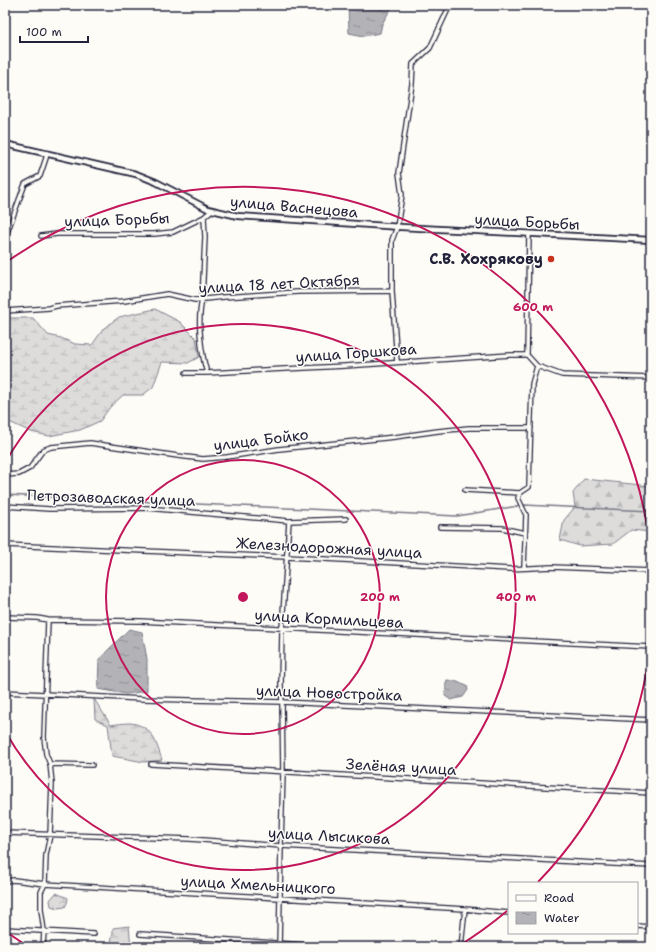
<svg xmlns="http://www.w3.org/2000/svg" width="656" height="952" font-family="'Shantell Sans',sans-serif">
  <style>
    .forest { fill: url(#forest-firs); stroke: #807f8b }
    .wetland { fill: url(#wetland-marsh); stroke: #807f8b }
    .water { fill: url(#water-ripples); stroke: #787885 }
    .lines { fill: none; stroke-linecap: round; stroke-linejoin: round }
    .stream { stroke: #787885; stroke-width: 1.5 }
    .minor-casing { stroke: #22223b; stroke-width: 6 }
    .tertiary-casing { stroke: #22223b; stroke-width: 8 }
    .minor { stroke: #fdfcf7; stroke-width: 3.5 }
    .tertiary { stroke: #fdfcf7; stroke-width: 4.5 }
    .ring { fill: none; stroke: #c2185b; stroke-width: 2 }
    .poi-dot { fill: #c8321e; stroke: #fdfcf7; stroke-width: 1.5 }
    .labels { text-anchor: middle; stroke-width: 3; stroke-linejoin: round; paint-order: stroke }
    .street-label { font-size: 15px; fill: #22223b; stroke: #fdfcf7 }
    .poi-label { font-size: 15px; font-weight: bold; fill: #22223b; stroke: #fdfcf7; text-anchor: end }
    .centre { fill: #c2185b; stroke: #fdfcf7; stroke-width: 2 }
    .ring-label { font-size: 12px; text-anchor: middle; font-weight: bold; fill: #c2185b; stroke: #fdfcf7; stroke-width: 3; stroke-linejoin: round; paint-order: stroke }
  </style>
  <defs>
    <pattern id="forest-firs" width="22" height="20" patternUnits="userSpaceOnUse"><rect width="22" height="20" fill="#dddcdb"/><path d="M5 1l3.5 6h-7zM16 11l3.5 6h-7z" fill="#bdbcbd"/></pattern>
    <pattern id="wetland-marsh" width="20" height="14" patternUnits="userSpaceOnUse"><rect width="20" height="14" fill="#dddcdb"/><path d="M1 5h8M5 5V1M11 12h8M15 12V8" fill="none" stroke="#bdbcbd"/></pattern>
    <pattern id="water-ripples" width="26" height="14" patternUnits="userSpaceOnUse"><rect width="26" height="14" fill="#b2b2b7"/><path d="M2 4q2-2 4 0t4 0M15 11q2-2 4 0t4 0" fill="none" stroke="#909096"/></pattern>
  </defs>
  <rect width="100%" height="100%" fill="#fdfcf7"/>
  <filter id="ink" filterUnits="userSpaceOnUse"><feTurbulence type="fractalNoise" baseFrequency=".025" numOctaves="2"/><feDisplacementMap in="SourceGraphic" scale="8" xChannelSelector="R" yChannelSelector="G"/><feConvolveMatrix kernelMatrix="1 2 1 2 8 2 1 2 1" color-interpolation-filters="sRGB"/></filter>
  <g filter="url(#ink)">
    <path class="forest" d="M584,479L651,486V532L631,530L613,544L580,546L560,540L564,520L575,507L573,493Z"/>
    <path class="wetland" d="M155,309L180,322L196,338L199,357L188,363L162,362L153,387L143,395H123L110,407L100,421L80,430L49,436L31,432L5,420V318H33L48,335L61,338L75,344L92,345L104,328L119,317Z
      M94,699L111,725C117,724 124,723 130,723C152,725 156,742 162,760L144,762L112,756L108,725L95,719Z
      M56,893L68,898L67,903L65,907L57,908L51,906L50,900Z
      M129,926L131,947H111C110,940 114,935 113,928Z"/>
    <path class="water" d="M348,5H393L382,24L380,33L364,36L349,33Z
      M129,629L142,632L147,659V691L126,694L98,689L99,659Z
      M447,680L455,681L467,686L468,690L463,697L451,700L445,696L446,683Z"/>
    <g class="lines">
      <path class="stream" d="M5,495L457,516L524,505L651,511"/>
      <defs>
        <path id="minor" d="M204,217L205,237L202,300C197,321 201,353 207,373
          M41,236L57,234H154L173,232L204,217L212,210
          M5,238L25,184L40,176L46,158L47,153
          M5,311L49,308L56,306L124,301L167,294L195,300L224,297L298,292L392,291
          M397,362L392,291V240L397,227L402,195L399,173L412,84L413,64L430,48L450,5
          M537,366L562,375L651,378
          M186,373H207L345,366L510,355H527
          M5,475L19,474L30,468L43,450L51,447L90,443L178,456L203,459L227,457L279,449L395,437L438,431L469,428H531
          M465,490L520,493
          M5,506L49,509L147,508L289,521L346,519
          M440,527L502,528L525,533
          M5,545L287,557L510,569L552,567L651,571
          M524,568L526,515L518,498L520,493L529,487L532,384L537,366L527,355L529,234
          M5,617L37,618L48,620L140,621L651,647
          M5,692L143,699L282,702L651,720
          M50,764L92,765
          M151,764L651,793
          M5,833L190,839L281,846L651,866
          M5,881L14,880L45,884L465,909L509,913
          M637,926L651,927
          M5,929L94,934
          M140,934L337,947
          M43,947L44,931L41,909V892L45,884L46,855L50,835L52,783L50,764L46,754L44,737L48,620
          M279,947L281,846L283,773L282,702L281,685L282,629L289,521
          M461,947L465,909"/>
        <path id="tertiary" d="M5,144L136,174L156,182L208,209L238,216L401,227L651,240"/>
      </defs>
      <use href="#minor" class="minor-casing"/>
      <use href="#tertiary" class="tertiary-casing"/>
      <use href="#minor" class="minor"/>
      <use href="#tertiary" class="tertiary"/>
    </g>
  </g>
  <g class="ring">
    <circle cx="243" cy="597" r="137"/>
    <path d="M5 463A273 273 0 1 1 5 731"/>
    <path d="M651 640A410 410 0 0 1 538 882M507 911A410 410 0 0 1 457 947M29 947A410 410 0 0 1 8 933M8 261A410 410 0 0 1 651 554"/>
  </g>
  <circle class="poi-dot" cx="551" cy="259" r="4"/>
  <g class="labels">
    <g class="street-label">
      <text transform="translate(294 207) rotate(5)" y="5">улица Васнецова</text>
      <text transform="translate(117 220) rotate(-2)" y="5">улица Борьбы</text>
      <text transform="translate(527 222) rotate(3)" y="5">улица Борьбы</text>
      <text transform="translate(279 284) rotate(-3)" y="5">улица 18 лет Октября</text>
      <text transform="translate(356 353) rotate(-4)" y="5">улица Горшкова</text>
      <text transform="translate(261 440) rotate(-7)" y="5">улица Бойко</text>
      <text transform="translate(111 498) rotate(2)" y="5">Петрозаводская улица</text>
      <text transform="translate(329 548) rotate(3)" y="5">Железнодорожная улица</text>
      <text transform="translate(329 619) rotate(3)" y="5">улица Кормильцева</text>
      <text transform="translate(329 693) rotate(2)" y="5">улица Новостройка</text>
      <text transform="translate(401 767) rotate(3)" y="5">Зелёная улица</text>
      <text transform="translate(329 836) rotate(3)" y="5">улица Лысикова</text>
      <text transform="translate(258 885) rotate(3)" y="5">улица Хмельницкого</text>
    </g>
    <g class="poi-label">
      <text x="543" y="264">С.В. Хохрякову</text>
    </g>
  </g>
  <circle cx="243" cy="597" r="6" class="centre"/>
  <g class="ring-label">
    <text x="533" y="311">600 m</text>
    <text x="380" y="601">200 m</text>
    <text x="516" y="601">400 m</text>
  </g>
  <rect width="656" height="952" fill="none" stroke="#fdfcf7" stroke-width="20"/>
  <rect x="10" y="10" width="636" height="932" fill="none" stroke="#22223b" stroke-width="1.5" filter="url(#ink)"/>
  <rect x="508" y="882" width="130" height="52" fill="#fdfcf7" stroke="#a5a5ac"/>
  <rect x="516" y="895" width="20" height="6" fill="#fdfcf7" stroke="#a5a5ac"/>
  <text x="544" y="902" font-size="12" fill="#22223b">Road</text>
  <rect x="516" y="912" width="20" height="12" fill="url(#water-ripples)" stroke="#a5a5ac"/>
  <text x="544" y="922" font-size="12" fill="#22223b">Water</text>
  <path d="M20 36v6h68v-6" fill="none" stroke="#22223b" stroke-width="2"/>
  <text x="26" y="36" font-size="12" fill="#22223b" stroke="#fdfcf7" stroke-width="3" paint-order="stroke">100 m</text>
</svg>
